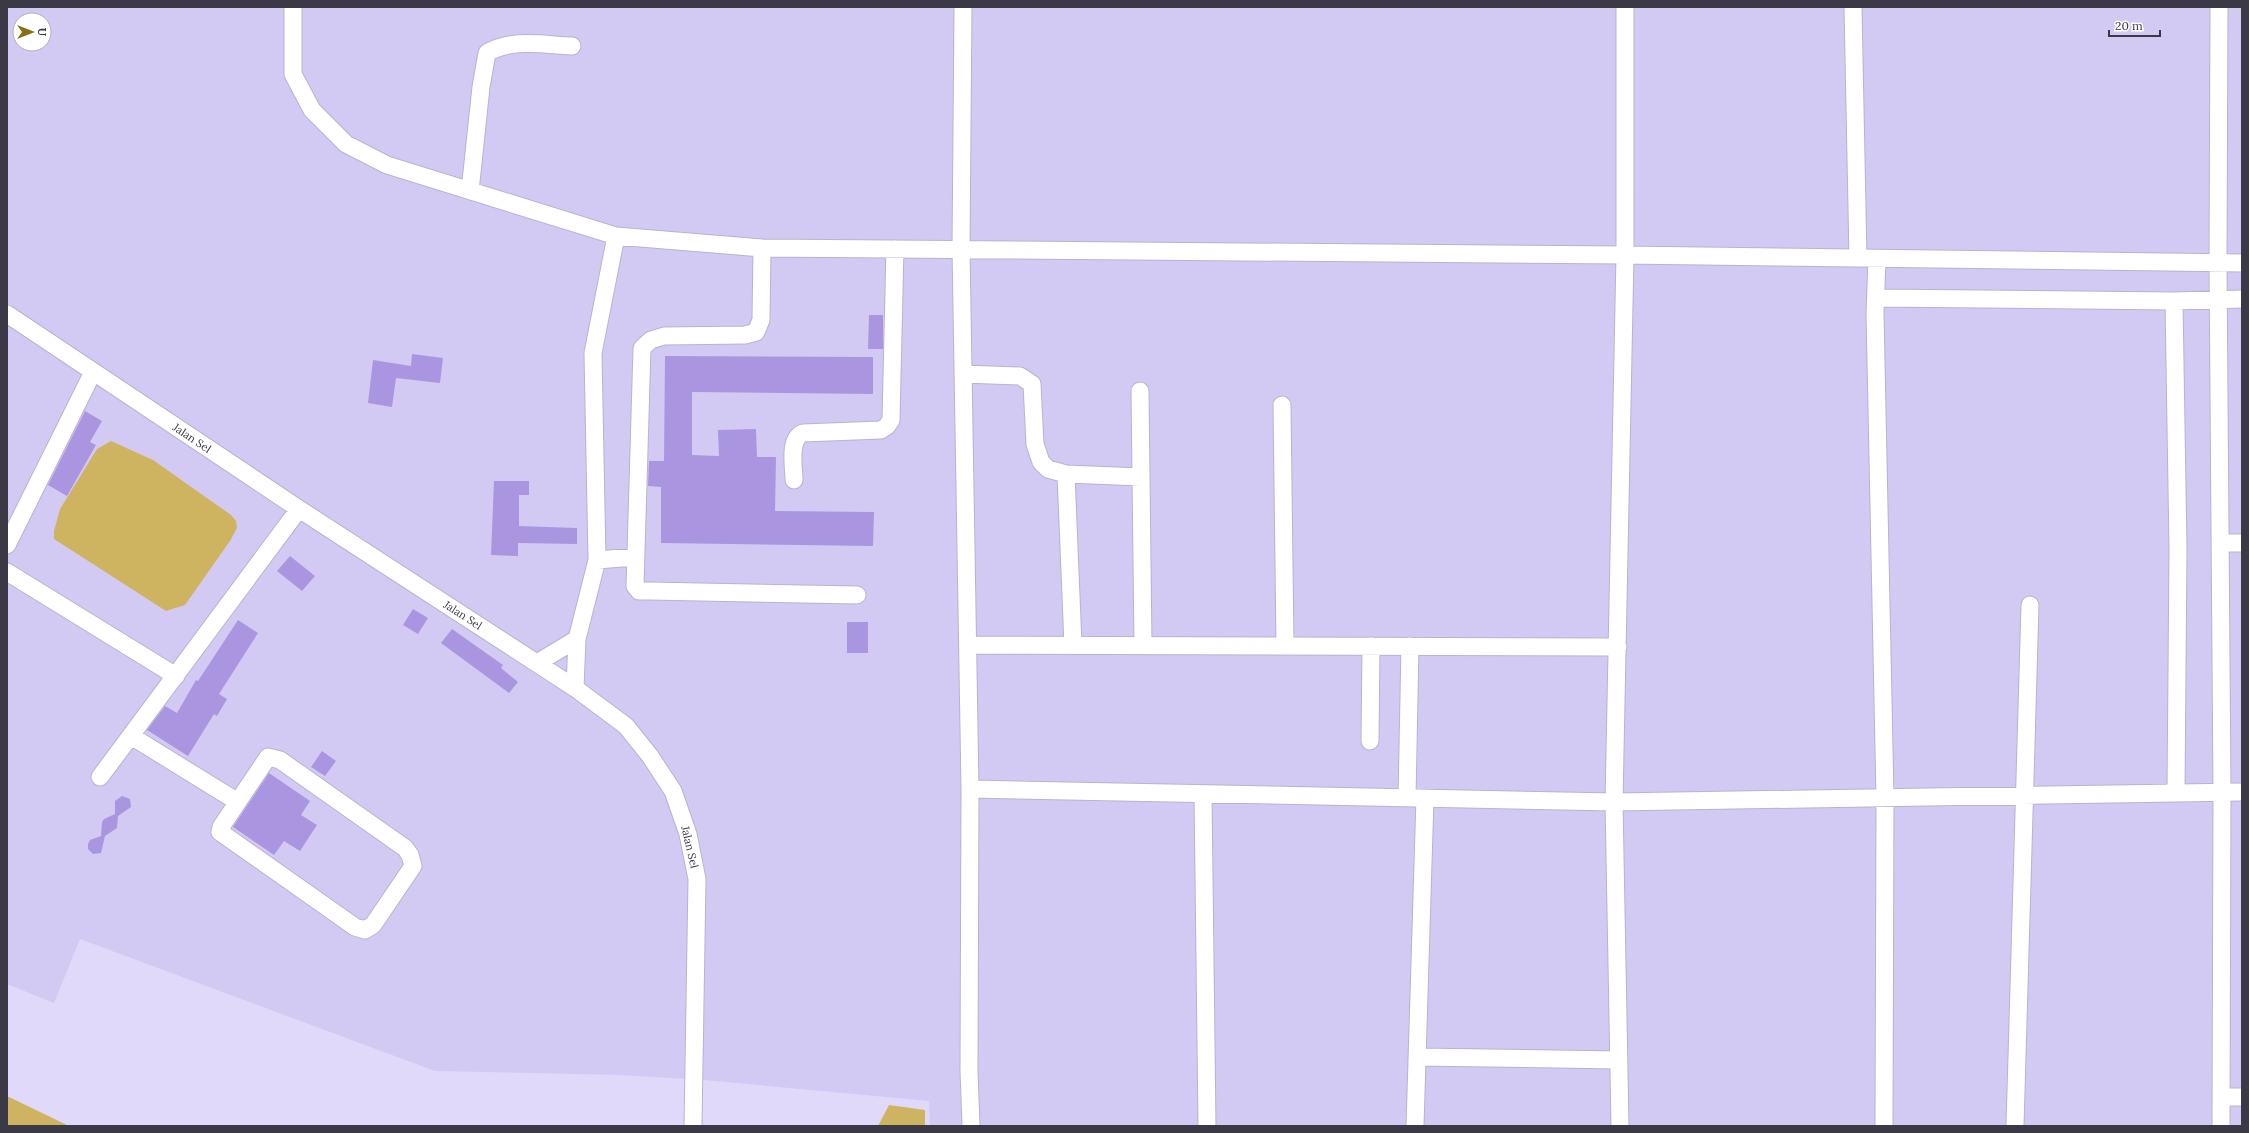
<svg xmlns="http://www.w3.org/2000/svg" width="2249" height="1133" font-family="Lora,serif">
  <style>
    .built { fill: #d3caf3; fill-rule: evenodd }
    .water { fill: #ceb461 }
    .building { fill: #aa96e0 }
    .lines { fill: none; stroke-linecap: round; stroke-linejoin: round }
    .minor-casing { stroke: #b9b2d2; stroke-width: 19 }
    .minor { stroke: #fff; stroke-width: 17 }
    .labels { text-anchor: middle; stroke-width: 4; stroke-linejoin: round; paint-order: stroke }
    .street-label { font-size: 11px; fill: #3c3946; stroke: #fff }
  </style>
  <rect width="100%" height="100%" fill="#e0d9fa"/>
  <path class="built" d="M7,7H2242V1126H930L929,1101L704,1080L620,1075L435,1071L80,939L54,1003L7,984ZM20,20H44V44H20Z"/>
  <path class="water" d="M111,441L153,460L231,515L236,521L237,528L230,541L185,605L166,611L54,539V531L60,509L97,449Z
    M7,1096L69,1126H7Z
    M889,1105L925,1110V1126H878Z"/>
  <path class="building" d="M869,315H883V349H868Z
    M412,354L443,358L440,383L396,378L392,407L368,403L373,360L411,366Z
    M665,356L873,357V394L692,392V455L719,456L718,430L756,429L757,457H776L775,511L874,512L873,546L661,543V487L648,486L649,461H664Z
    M85,411L102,421L90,442L96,445L67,496L48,485Z
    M494,481H529V495H519V526L577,528V544L518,543V556L491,555Z
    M290,556L315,576L302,591L277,571Z
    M413,609L428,618L418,634L403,625Z
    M238,620L258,633L219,694L227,699L217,716L214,714L188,756L147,730L165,706L177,713L196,680L198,681Z
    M847,622H868V653H847Z
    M452,629L503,665L501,668L518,682L509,693L441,643Z
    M322,751L336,761L325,776L311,767Z
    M269,773L310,801L301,815L317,825L300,851L284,841L274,855L233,827Z
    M122,796L130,799L131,807L118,816L117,828L105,836L101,853L93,854L88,849V844L90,840L101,836L102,822L104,819L115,814V801Z"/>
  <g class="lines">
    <defs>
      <path id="minor" d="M293,7V74L312,110L346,144L387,165L616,236L762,248L1625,255L2242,263
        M963,7L961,249L970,789L969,1071L971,1126
        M1853,7L1858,258
        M2219,7L2218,263L2222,791L2221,1126
        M470,191L481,87L487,53C511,38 545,45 572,46
        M762,248L761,320L756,332L745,335L664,336L651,340L642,348L635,586L639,591H649L857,595
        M1877,259L1875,313L1885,797L1884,1126
        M1877,298L2174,301L2178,549L2176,792
        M2174,301L2242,299
        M7,314L299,509L575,688L626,726L650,756L673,791L688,834L697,879L693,1126
        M963,374L1020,376L1032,384L1035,444L1041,462L1048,469L1066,474L1141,477
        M1140,391L1143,645
        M1282,405L1285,645
        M1066,474L1073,645
        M794,480C794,467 788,439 803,433L881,430L887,426L891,420L895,249
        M2222,543H2242
        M7,545L93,372
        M597,560L635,557
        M7,572L176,676
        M968,645L1618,647
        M537,663L577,639
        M575,688L577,639L597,560L593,353L616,236
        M131,736L238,802
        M1370,741L1371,646
        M268,757L280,760L405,848L410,855L413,866L373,925L365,930L355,927L220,832L221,827Z
        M100,777L299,509
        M970,789L1614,802L2242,792
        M1203,794L1207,1126
        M1407,798L1410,646
        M1417,1057L1619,1060
        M2221,1097H2242
        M1415,1126L1425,798
        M1620,1126L1614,802L1625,255V7
        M2015,1126L2030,605"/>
    </defs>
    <use href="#minor" class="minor-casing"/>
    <use href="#minor" class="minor"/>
  </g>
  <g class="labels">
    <g class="street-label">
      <text transform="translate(192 438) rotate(34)" y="4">Jalan Sel</text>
      <text transform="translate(463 615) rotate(33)" y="4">Jalan Sel</text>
      <text transform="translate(690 847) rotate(77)" y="4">Jalan Sel</text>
    </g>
  </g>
  <rect width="2249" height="1133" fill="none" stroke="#3c3946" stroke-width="16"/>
  <g transform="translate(32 32) rotate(90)"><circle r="19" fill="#ffffff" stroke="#b1b0b5"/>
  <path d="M0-3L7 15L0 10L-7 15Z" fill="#897011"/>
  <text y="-6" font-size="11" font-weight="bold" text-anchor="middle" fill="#3c3946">U</text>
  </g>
  <path d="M2109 30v6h51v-6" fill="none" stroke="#3c3946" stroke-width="2"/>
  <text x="2115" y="30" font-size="12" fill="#3c3946" stroke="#ffffff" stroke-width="3" paint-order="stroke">20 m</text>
</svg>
